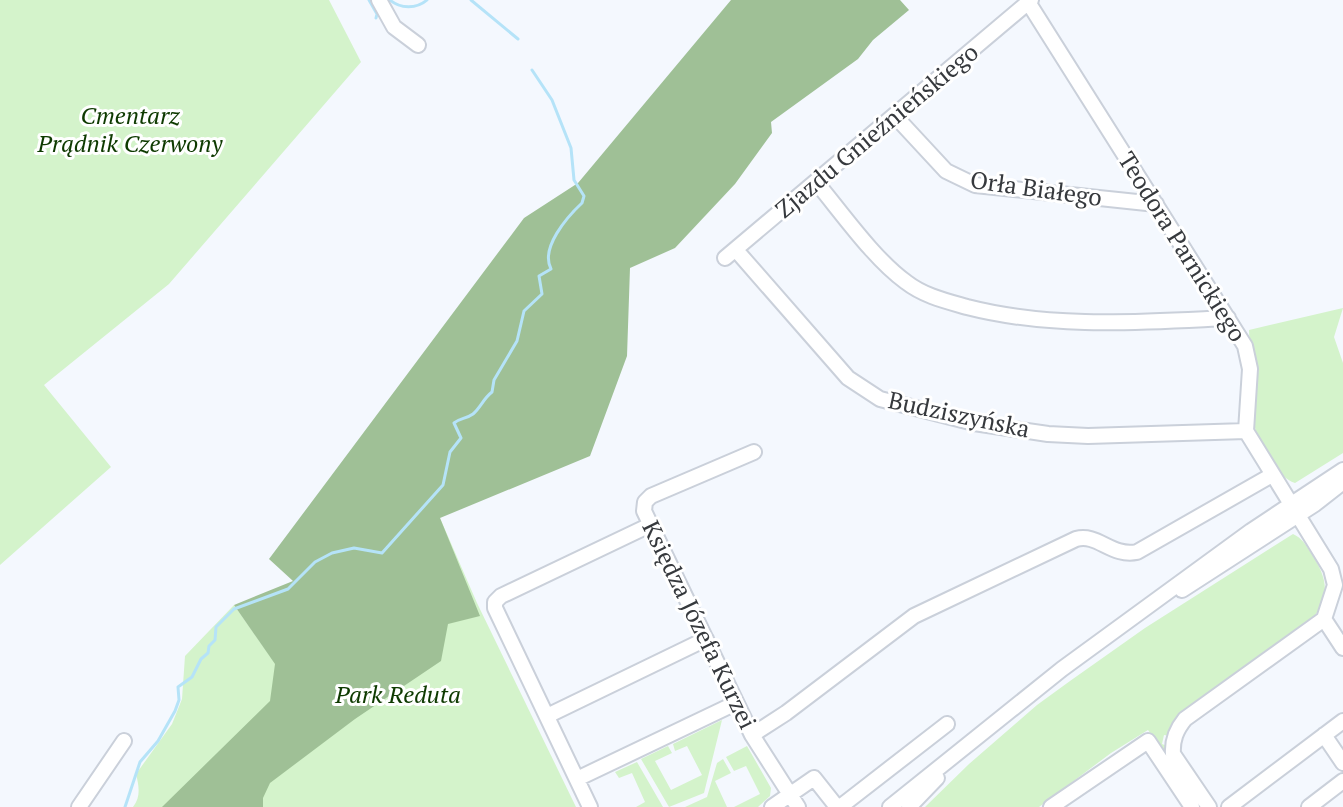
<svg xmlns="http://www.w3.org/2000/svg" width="1343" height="807" font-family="'PT Serif',serif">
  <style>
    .green { fill: #d4f3cb }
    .forest { fill: #9fc096 }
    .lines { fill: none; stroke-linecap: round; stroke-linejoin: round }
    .stream { stroke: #b5e3f8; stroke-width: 3 }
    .minor-casing { stroke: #cad0da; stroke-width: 18 }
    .minor { stroke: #fff; stroke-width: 14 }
    .labels { text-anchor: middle; stroke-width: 6; stroke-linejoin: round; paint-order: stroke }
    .park-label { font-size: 24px; font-style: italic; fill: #0e3a00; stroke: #fff }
    .street-label { font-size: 24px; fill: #36393d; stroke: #fff }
  </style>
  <rect width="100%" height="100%" fill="#f4f8fe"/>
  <path class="green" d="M0,0H329L361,62L169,284L44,385L111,467L0,565Z
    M1343,308L1334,337L1343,363V453L1295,483C1276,477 1257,443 1254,423C1251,407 1257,389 1256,373C1255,358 1249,345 1249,330Z
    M440,518L477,603L576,807H133C141,797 139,786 136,774L172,724L182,699L185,656L234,605L270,656Z
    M1293,534C1302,538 1306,545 1311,553C1327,577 1332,597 1311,620L1170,736L1164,735L1162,744L1167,746L1173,764L1148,730L1111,753L1039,807H925L969,764L1037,705L1070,681L1145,628Z
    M722,720L704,793L669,807L641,759L668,746L672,753L655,761L671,790L702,775L687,746L675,751L673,744Z
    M747,746L771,788L770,796L758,807H734L760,794L746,766L734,771L726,757Z
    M723,759L731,773L715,781L727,807H685L707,797L717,763Z
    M637,762L663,807H636L645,802L632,773L619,778L615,772Z"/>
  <path class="forest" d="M731,0H900L909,10L873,40L858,59L771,122L772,133L735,184L675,248L630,268L627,356L590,456L440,518L480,616L448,624L441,661L355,719L270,783L263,798V807H162L270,701L275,664L234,605L293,581L269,559L524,218L578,183Z"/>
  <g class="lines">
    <path class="stream" d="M369,0L377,14L376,18
      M390,0C400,9 417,9 427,0
      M471,0L518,39
      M125,807L140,762L158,741L175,711L179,700L178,687L192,677L201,659L208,653L209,646L215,640L216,627L234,609L288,589L315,562L332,553L354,548L382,553L443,485L450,452L461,438L454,423C460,418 466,419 473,414C481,407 483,399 492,392L494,380L517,341L524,311L542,294L539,276L551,269C540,248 567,217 582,203L584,196L574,180L571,148L552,100L532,70"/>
    <defs>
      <path id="minor" d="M379,0L394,27L418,45
        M1028,2L1245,346L1250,369L1246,431L1331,569L1335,585L1324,619L1343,648
        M895,116L946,171L975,185L1156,204
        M816,182C842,213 874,259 906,282C924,296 946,301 967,307C1053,329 1141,322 1228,318
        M736,250L848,378L880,399L974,423L1048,434L1088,436L1246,431
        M725,258L1031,0
        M754,452L651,496L645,502L644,511L752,735L798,807
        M1182,590L1315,504L1343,482
        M547,716L706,639
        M752,735L786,713L914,616L1076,539C1098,533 1111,557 1137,552L1272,475
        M1324,735L1343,763
        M577,779L736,703
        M79,807L124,741
        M590,807L495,608V602L501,596L650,525
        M772,807L814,778L837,807
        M840,807L947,724
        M890,807L1062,669L1251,531L1343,470
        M909,807L937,778
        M1051,807L1148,741L1192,807
        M1209,807L1173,754C1172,740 1176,730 1185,719L1324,619
        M1229,807L1343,721
        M1309,807L1343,781"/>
    </defs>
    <use href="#minor" class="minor-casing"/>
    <use href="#minor" class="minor"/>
  </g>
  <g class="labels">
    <g class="park-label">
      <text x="130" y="124">Cmentarz<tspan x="130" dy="28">Prądnik Czerwony</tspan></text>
      <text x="398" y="703">Park Reduta</text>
    </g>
    <g class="street-label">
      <text transform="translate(877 131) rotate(-40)" y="8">Zjazdu Gnieźnieńskiego</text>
      <text transform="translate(1036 189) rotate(8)" y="8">Orła Białego</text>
      <text transform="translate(1182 247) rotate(58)" y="8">Teodora Parnickiego</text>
      <text transform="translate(959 415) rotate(12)" y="8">Budziszyńska</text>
      <text transform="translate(699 625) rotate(64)" y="8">Księdza Józefa Kurzei</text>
    </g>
  </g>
</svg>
